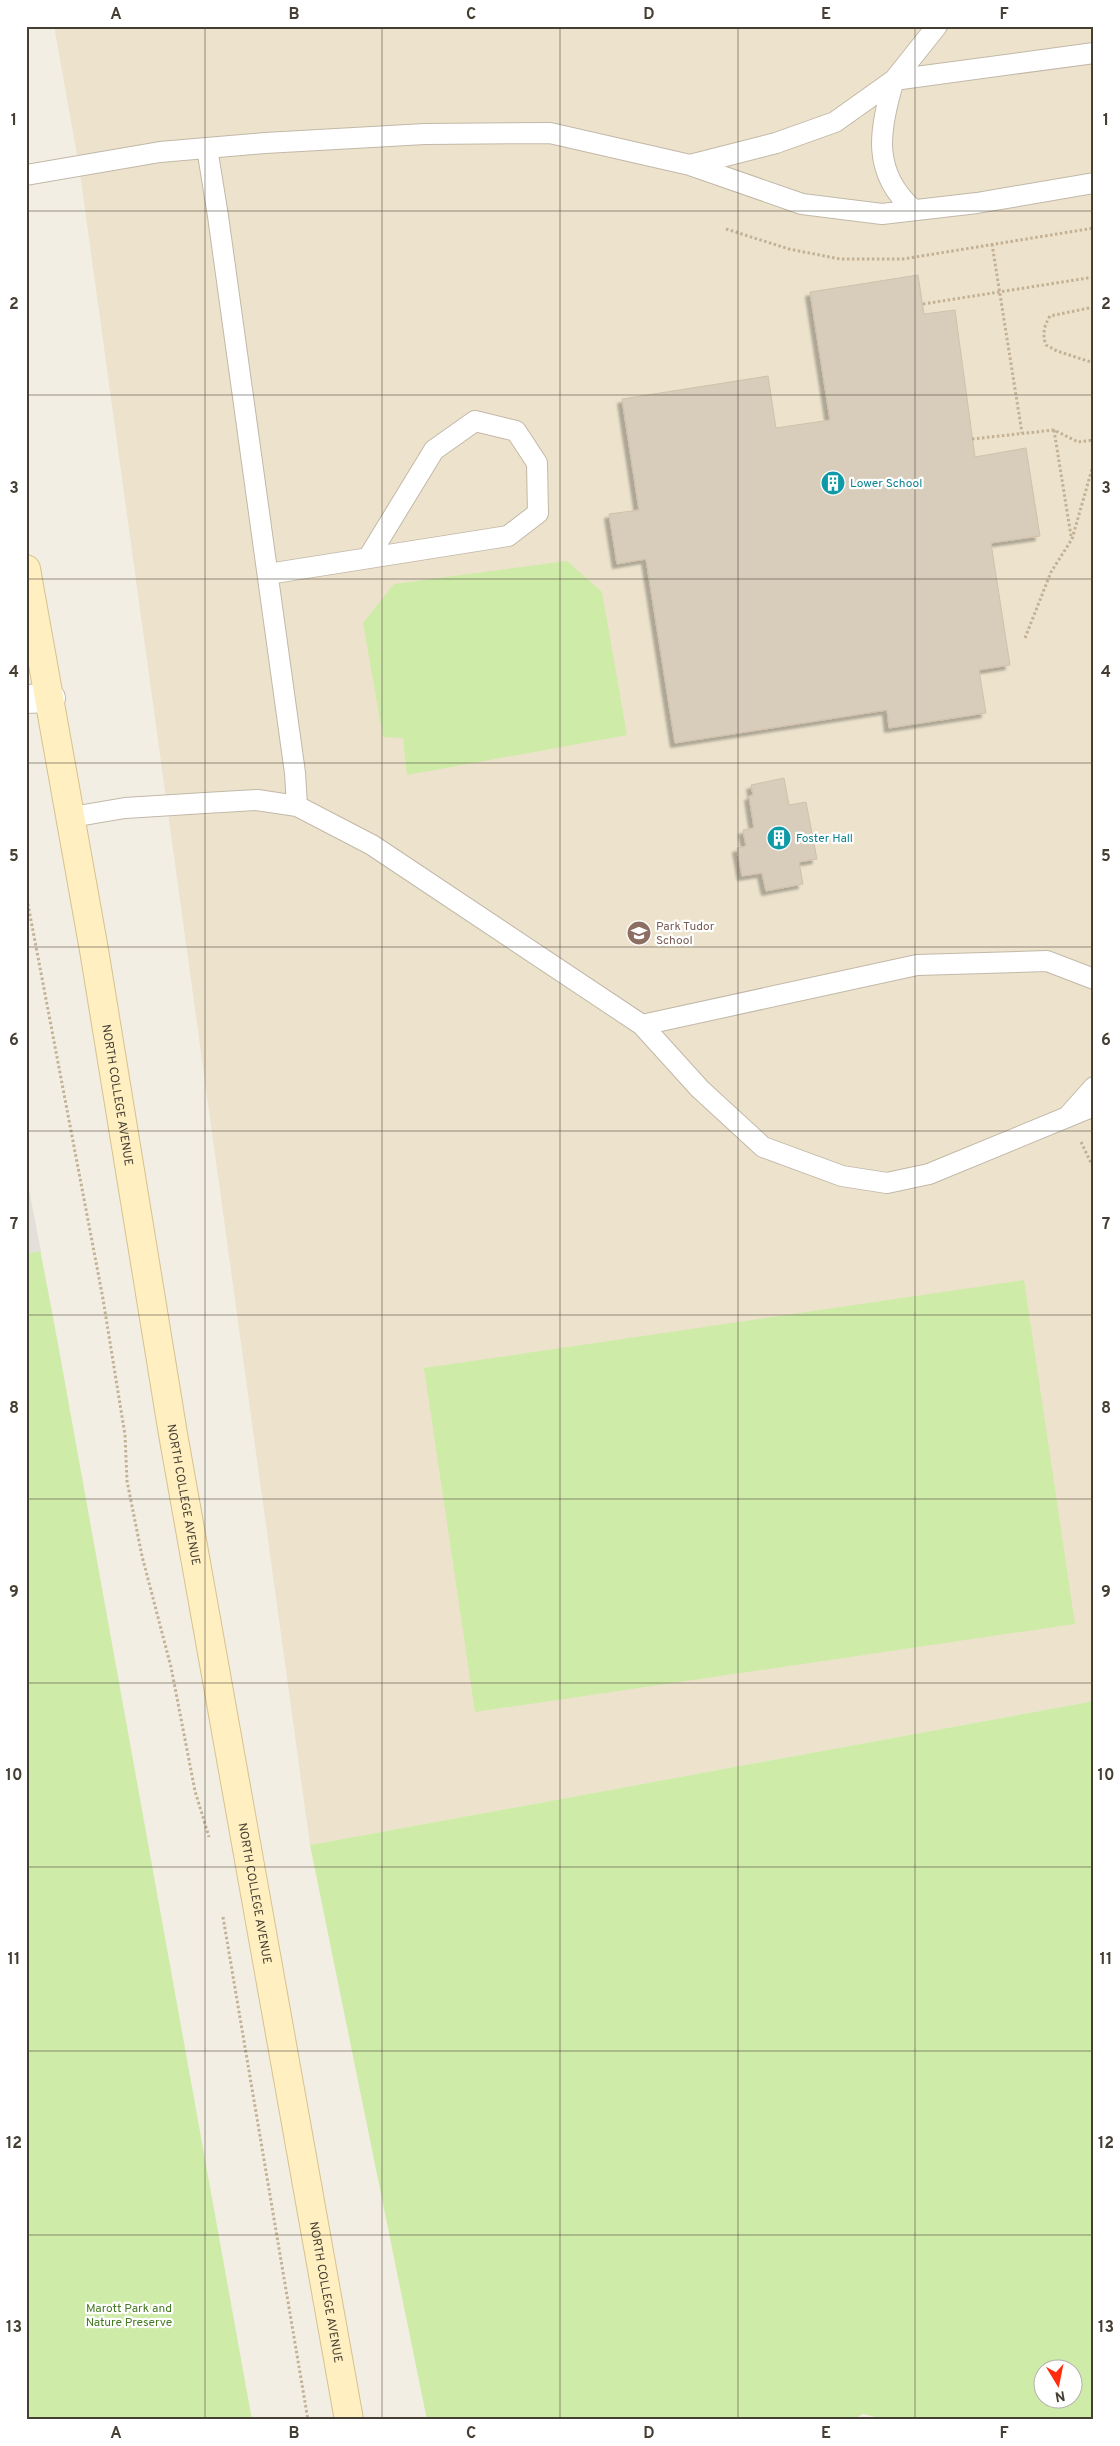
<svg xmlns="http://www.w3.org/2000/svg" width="1120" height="2446" font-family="Overpass,sans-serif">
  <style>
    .education { fill: #ede3cc }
    .green { fill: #ceeba8; fill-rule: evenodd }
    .parking { fill: #e3e0dc }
    .building { fill: #d8ccbb; stroke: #d1c1aa; filter: url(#shadow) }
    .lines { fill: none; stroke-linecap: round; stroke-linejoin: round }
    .service-casing { stroke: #c2b8a8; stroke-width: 22 }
    .minor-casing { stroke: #c2b8a8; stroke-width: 30 }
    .secondary-casing { stroke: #d6c28f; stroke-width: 30 }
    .path { stroke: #c2b195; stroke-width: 3; stroke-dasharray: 2.5 2.5; stroke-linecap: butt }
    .service { stroke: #fff; stroke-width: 20 }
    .minor { stroke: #fff; stroke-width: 28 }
    .secondary { stroke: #ffefc1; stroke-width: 28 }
    .grid { fill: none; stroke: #453e33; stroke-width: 1; stroke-opacity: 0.55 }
    .labels { text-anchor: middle; stroke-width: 4.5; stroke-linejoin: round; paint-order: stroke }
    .culture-label { font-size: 12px; fill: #0d838f; stroke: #fff; text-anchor: start }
    .education-label { font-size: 12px; fill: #785e54; stroke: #fff; text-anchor: start }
    .street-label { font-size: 12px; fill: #453e33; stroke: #fff }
    .park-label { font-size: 12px; fill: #467b22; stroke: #fff }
    .neatline { fill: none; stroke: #453e33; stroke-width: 2 }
    .grid-label { font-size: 16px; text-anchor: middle; font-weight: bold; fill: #453e33 }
  </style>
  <defs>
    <filter id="shadow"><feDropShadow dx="-4.5" dy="4.5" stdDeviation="1" flood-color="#0004"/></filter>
  </defs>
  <rect width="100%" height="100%" fill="#f3eee3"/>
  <path class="education" d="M54,26H1094V1701L310,1845L79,166Z"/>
  <path class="green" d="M567,561L602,592L627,735L407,775L403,738L383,737L363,623L394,584Z
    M26,1175L56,1333L252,2420H26Z
    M1024,1280L1075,1624L475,1712L424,1368Z
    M1094,1701V2420H887L863,2414L852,2420H427L310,1845ZM1072,2368V2398H1042V2368Z"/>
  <path class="parking" d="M26,1175L41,1251L26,1254Z"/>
  <path class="building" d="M918,275L924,314L955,310L975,457L1026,448L1040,536L991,543L1010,665L979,670L986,713L889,728L887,710L675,743L646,559L617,564L609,514L639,510L622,399L768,376L776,428L830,420L810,292Z
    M784,778L789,805L806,802L817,859L799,862L803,884L766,891L762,873L742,876L737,848L746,846L743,830L754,828L749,796L753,795L751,785Z"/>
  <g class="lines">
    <defs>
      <path id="service" d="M207,148L218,216L295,773L297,806
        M690,165L776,143L835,122L894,80L937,26
        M26,175L160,152L265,143L425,134L550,133L690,165L802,204L882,214L977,203L1094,183
        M914,210C871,173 879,129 894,80L1094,53
        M268,574L508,536L538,513L537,463L516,431L475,421L434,450L368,558
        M72,817L125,808L205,803L257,800L297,806L372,845L642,1025L700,1089L763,1147L842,1176L887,1183L929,1174L1094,1106
        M642,1025L917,965L1047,961L1094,979
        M1069,1115L1094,1087"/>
      <path id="minor" d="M26,699L51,698"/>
      <g id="secondary">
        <path id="s1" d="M26,569L94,950L173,1434L349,2420"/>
      </g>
    </defs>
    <use href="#service" class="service-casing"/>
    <use href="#minor" class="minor-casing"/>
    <use href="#secondary" class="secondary-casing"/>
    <path class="path" d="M726,229L789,249L840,259H903L1094,228
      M992,244L1022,433
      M923,304L1094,277
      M1094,307L1050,316C1044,326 1042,334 1046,345L1057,351L1094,363
      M1054,430L1071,536
      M972,439L1054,430L1078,442L1094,440
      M1025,638L1051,572L1072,539L1094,462
      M26,894L103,1299L125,1435L127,1481L142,1556L171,1667L195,1791L209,1837
      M1081,1142L1094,1169
      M223,1917L308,2420"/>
    <use href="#service" class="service"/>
    <use href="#minor" class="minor"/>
    <use href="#secondary" class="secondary"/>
  </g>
  <path class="grid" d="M205,26V2420M382,26V2420M560,26V2420M738,26V2420M915,26V2420M26,211H1094M26,395H1094M26,579H1094M26,763H1094M26,947H1094M26,1131H1094M26,1315H1094M26,1499H1094M26,1683H1094M26,1867H1094M26,2051H1094M26,2235H1094"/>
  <defs>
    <symbol id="building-disc" viewBox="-11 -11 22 22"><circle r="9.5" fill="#0f9aa8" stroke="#fff"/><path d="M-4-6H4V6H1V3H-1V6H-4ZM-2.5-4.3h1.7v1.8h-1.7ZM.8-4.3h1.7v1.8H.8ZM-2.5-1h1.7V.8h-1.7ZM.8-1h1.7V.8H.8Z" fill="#fff"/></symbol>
    <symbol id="school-disc" viewBox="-11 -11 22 22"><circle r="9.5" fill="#8d6e63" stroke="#fff"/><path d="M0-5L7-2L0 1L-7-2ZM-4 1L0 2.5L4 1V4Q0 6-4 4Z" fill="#fff"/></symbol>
  </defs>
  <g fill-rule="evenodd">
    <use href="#building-disc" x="819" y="469" width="28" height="28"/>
    <use href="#building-disc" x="765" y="824" width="28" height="28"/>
    <use href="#school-disc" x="625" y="919" width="28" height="28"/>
  </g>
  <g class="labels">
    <g class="culture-label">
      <text x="850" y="487">Lower School</text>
      <text x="796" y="842">Foster Hall</text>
    </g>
    <g class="education-label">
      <text x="656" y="930">Park Tudor<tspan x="656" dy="14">School</tspan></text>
    </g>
    <g class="street-label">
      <text dy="4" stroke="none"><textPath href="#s1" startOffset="534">NORTH COLLEGE AVENUE</textPath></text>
      <text dy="4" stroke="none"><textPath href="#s1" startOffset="939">NORTH COLLEGE AVENUE</textPath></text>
      <text dy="4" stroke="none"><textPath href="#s1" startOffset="1344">NORTH COLLEGE AVENUE</textPath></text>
      <text dy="4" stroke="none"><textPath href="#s1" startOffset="1749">NORTH COLLEGE AVENUE</textPath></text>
    </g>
    <g class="park-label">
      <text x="129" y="2312">Marott Park and<tspan x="129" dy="14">Nature Preserve</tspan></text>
    </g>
  </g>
  <rect width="1120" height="2446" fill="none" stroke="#ffffff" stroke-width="55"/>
  <g transform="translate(1058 2384) rotate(170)"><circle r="24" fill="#ffffff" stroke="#b5b2ad"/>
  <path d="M0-4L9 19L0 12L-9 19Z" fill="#ff2d0e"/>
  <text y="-8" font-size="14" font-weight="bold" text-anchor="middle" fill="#453e33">N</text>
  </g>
  <rect x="28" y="28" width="1064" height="2390" class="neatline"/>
  <g class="grid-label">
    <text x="116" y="19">A</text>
    <text x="294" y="19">B</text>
    <text x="471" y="19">C</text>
    <text x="649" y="19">D</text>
    <text x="826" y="19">E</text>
    <text x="1004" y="19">F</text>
    <text x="14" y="125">1</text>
    <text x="1106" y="125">1</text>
    <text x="14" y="309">2</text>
    <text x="1106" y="309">2</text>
    <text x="14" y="493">3</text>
    <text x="1106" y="493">3</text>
    <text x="14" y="677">4</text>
    <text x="1106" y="677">4</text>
    <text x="14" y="861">5</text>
    <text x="1106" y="861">5</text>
    <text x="14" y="1045">6</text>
    <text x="1106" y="1045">6</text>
    <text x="14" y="1229">7</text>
    <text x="1106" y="1229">7</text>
    <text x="14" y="1413">8</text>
    <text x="1106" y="1413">8</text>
    <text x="14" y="1597">9</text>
    <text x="1106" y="1597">9</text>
    <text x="14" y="1780">10</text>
    <text x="1106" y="1780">10</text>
    <text x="14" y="1964">11</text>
    <text x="1106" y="1964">11</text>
    <text x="14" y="2148">12</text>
    <text x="1106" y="2148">12</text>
    <text x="14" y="2332">13</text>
    <text x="1106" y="2332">13</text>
    <text x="116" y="2438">A</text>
    <text x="294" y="2438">B</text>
    <text x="471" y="2438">C</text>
    <text x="649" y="2438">D</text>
    <text x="826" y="2438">E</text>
    <text x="1004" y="2438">F</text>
  </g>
</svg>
